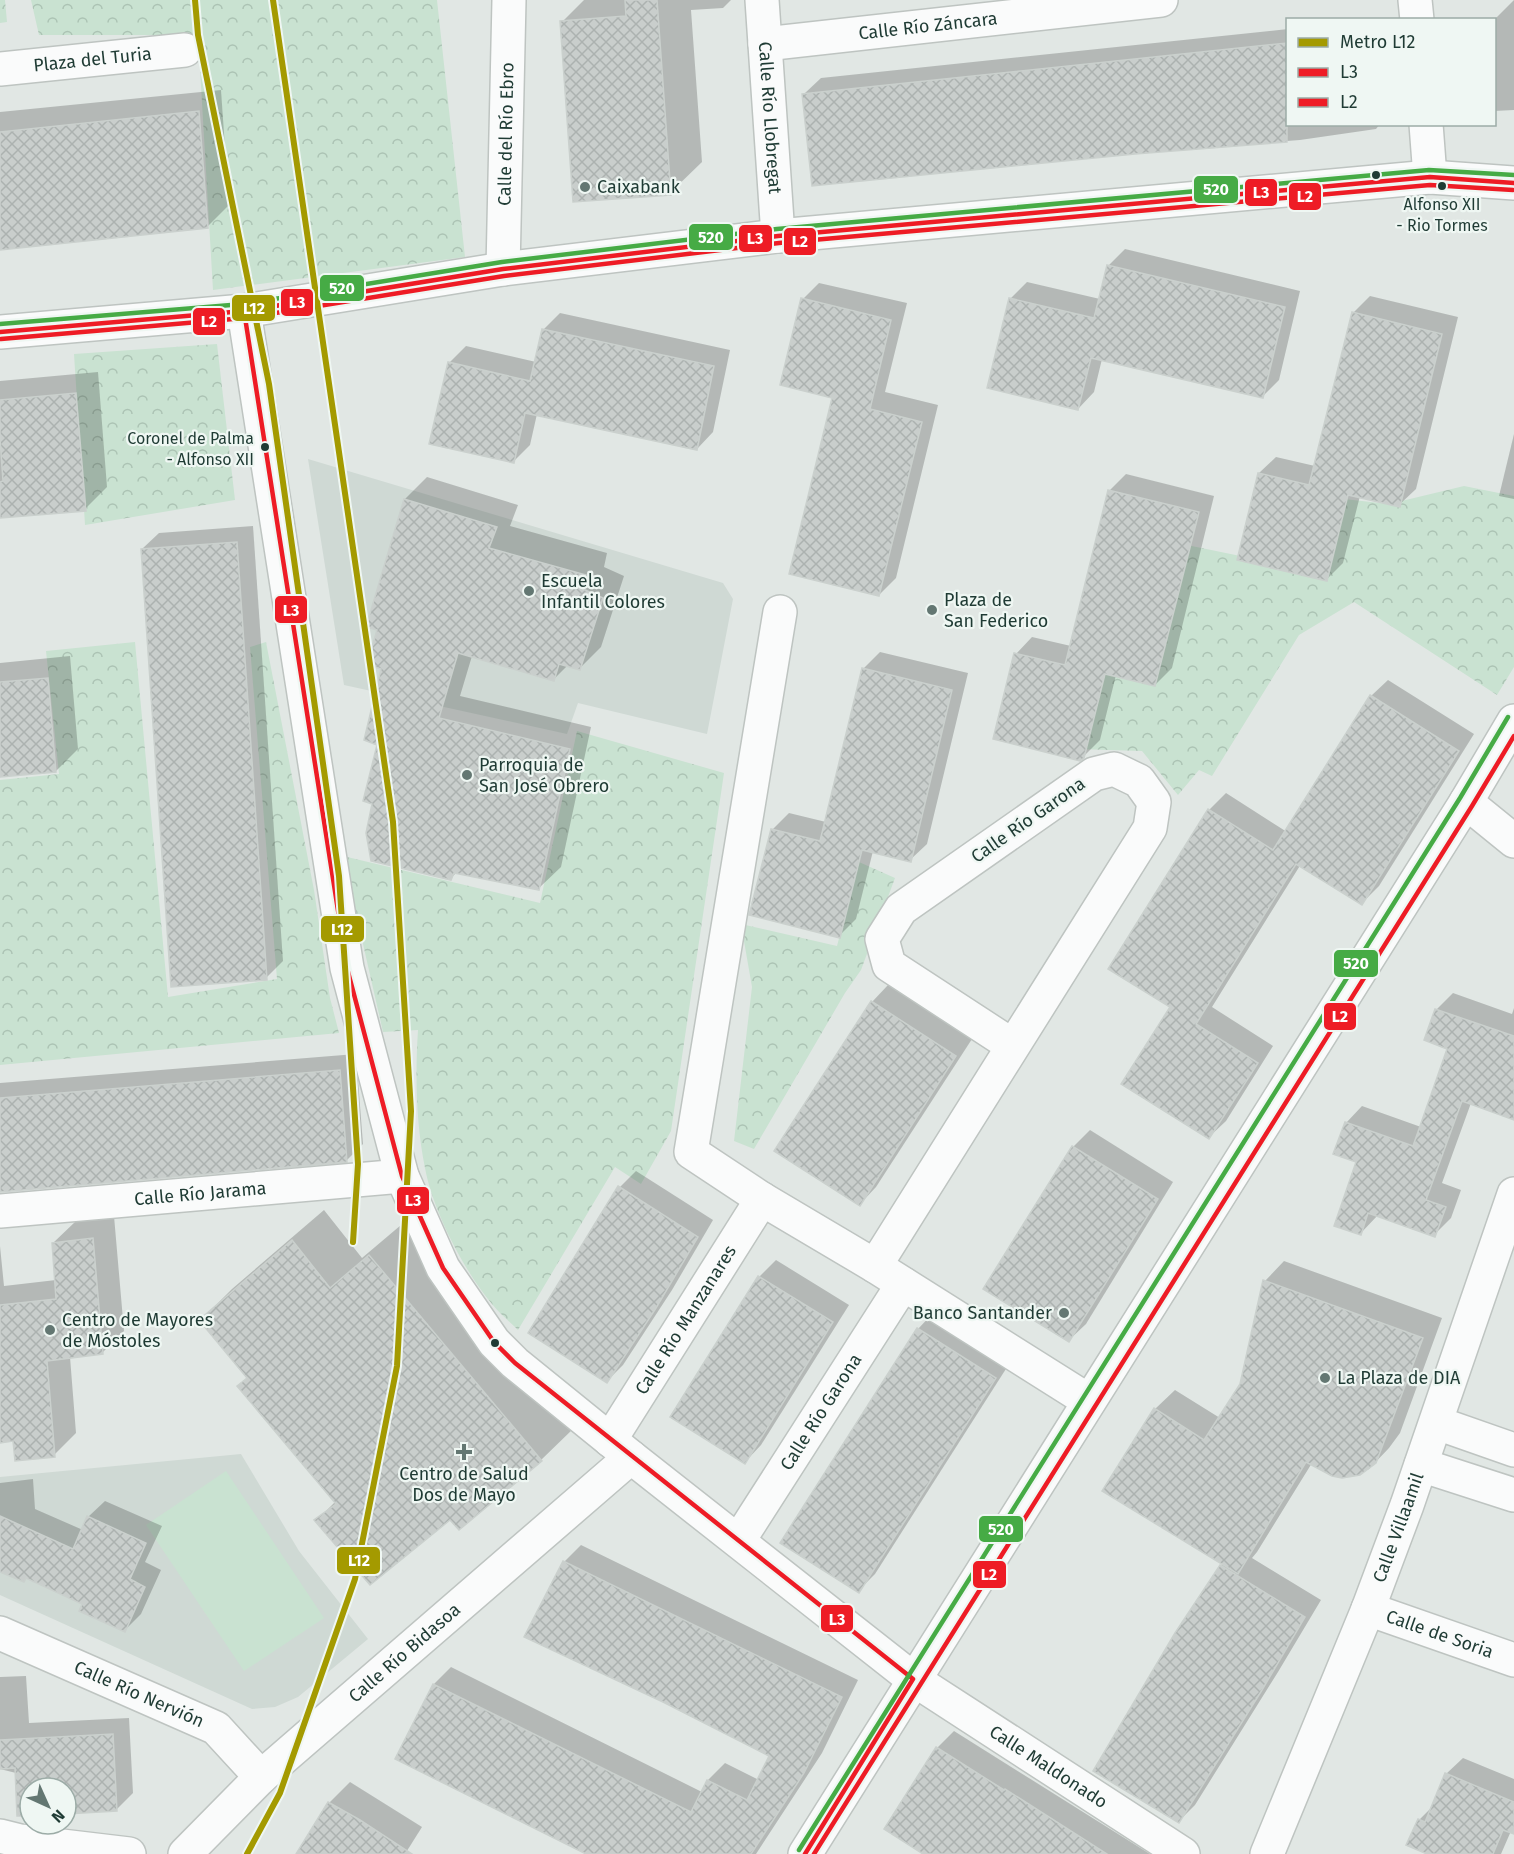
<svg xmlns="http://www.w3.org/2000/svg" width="1514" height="1854" viewBox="0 0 1514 1854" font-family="'Fira Sans',sans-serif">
<defs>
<pattern id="park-crowns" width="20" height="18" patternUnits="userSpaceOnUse" patternTransform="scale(1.5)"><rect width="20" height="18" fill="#c9e2d1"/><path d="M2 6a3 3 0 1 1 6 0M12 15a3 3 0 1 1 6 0" fill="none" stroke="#acc3b4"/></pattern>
<pattern id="building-cross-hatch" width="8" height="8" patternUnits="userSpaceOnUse" patternTransform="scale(1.5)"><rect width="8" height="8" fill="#c9cecc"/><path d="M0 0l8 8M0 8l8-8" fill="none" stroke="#acb2b0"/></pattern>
</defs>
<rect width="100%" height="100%" fill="#e1e7e4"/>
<g fill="#cfd9d4">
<polygon points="308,459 723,583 733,599 707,734 578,703 567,734 344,685"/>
<polygon points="241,1454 299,1551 368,1639 298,1697 275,1707 252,1709 0,1595 0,1477"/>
</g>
<polygon fill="#c9e2d1" points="226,1471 324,1618 244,1671 146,1525"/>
<g fill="url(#park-crowns)">
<polygon points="0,0 5,0 7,22 0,23"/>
<polygon points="31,0 437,0 465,257 213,290 198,35 39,35"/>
<polygon points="217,344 235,500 85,525 74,354"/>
<polygon points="1464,486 1514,496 1514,667 1497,695 1354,602 1299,635 1212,776 1199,770 1178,795 1142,751 1075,749 1094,672 1182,544 1314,571 1335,498 1389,504"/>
<polygon points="135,642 168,997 277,979 250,647 266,642 314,890 330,998 339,1033 0,1065 0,780 59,774 46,651"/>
<path d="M577,731L724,773L671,1131L641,1184L615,1167L518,1330C510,1322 500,1314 492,1304C464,1271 433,1211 425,1168C416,1123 415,1076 418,1030L383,1032L343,856L540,903Z"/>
<polygon points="859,862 895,878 861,970 845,993 754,1149 734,1141 752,987 741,924 837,946"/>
</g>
<g fill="#0003">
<polygon points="584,0 731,0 723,8 691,10 702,162 670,193 562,22"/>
<polygon points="1514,0 1514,110 1494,111 1494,20"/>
<polygon points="1288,29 1288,124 1380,124 1376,129 1300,140 1134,153 804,94 821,78"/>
<polygon points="221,90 229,205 207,227 0,247 0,112"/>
<polygon points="1125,249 1300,291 1279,380 1262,397 1102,359 1094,392 1078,409 989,387 1011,298 1027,282 1100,299 1108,266"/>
<polygon points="819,283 907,303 885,392 938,405 896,578 879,595 834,397 803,299"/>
<polygon points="1370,296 1458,317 1416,489 1399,505 1360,496 1343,563 1326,580 1259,473 1276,457 1315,466 1353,313"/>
<polygon points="560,313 730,350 713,432 697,449 537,414 530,445 513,462 449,363 466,346 536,362 544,329"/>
<polygon points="98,372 107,487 85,509 0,517 0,381"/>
<polygon points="1514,434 1514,499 1499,496"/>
<polygon points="1126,474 1214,496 1172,668 1155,685 1116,675 1100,740 1083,757 1016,654 1032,637 1071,646 1109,491"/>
<polygon points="427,477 518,505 510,526 607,553 604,567 624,576 601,647 579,669 568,665 553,680 472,656 460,696 591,727 561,867 539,888 457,872 451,878 374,803 382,668 379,629 405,499"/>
<polygon points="253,526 283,961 266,978 142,549 159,533"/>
<polygon points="880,652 968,673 927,844 910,860 873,851 856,919 839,936 772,830 789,813 826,822 863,669"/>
<polygon points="70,656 78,749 56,771 0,776 0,663"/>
<polygon points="1388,680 1474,734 1379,886 1362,903 1301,864 1212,1007 1273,1046 1226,1121 1209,1137 1172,1006 1209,810 1226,793 1287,832 1371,696"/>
<polygon points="888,985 972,1039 876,1187 860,1204 872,1002"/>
<polygon points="1453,993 1512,1014 1514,1008 1514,1118 1471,1103 1442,1183 1461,1190 1451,1218 1434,1235 1378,1215 1360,1234 1358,1161 1346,1123 1362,1106 1421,1127 1449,1048 1436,1010"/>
<polygon points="356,1054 363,1144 347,1160 0,1190 0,1083"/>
<polygon points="1090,1130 1173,1182 1086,1324 1069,1340 985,1288 1073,1147"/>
<polygon points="636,1171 713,1220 672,1290 623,1365 607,1381 620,1187"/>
<polygon points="324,1210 362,1258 401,1225 573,1429 541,1460 459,1528 450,1518 316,1521 335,1502 248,1377 201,1320 232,1289"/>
<polygon points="114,1216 124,1331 102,1353 70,1357 76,1433 54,1455 14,1439 0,1441 0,1246 4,1286 56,1280 53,1243 75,1222"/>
<polygon points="776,1260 849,1305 761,1445 745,1462 672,1417 759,1277"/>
<polygon points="1284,1261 1442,1318 1400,1433 1389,1448 1369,1469 1350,1477 1333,1475 1312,1463 1257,1552 1252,1558 1321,1600 1278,1672 1195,1805 1179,1821 1221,1566 1223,1563 1155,1409 1175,1390 1220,1418 1242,1385 1265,1281"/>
<polygon points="934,1312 1011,1361 875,1574 858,1591 918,1329"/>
<polygon points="33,1479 35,1509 83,1530 88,1517 105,1501 162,1526 145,1562 161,1570 141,1614 124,1631 84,1604 28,1577 24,1581 0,1570 0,1483"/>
<polygon points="581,1545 858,1680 822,1753 756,1854 591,1854 397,1758 434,1684 451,1667 702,1792 708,1780 725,1763 759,1780 771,1755 564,1562"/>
<polygon points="26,1676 29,1723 129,1718 133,1793 116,1810 66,1812 66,1788 30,1788 30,1814 16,1773 0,1769 0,1677"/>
<polygon points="954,1731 1150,1854 927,1854 937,1748"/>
<polygon points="1463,1758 1514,1779 1514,1833 1511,1831 1501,1854 1431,1854 1419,1820 1434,1805 1446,1774"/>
<polygon points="350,1782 422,1827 405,1854 297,1854 329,1803"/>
</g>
<g fill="url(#building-cross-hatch)" stroke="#cad0cd" stroke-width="1.5">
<polygon points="625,0 657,0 671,195 573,202 560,21 626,16"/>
<polygon points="1287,43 1287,142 1135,154 812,186 802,94"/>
<polygon points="199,111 208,228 0,250 0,132"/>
<polygon points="1107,265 1285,307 1263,398 1091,358 1078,410 987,388 1009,298 1094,318"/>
<polygon points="801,298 891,320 870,409 922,422 879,596 789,574 832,398 780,385"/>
<polygon points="1352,312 1442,334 1400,507 1348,495 1327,581 1237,560 1258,473 1309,485"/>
<polygon points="542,329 714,366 697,450 525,413 514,463 429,444 448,362 530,381"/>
<polygon points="76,393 86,511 0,518 0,482 3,481 0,439 0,400"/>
<polygon points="1108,490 1199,512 1155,686 1105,674 1084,758 1080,761 993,739 1014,653 1065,665"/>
<polygon points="404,499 497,527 489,548 586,575 583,589 603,598 580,670 559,664 554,681 458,653 439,718 570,749 539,890 454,873 451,880 371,861 366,833 372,804 363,801 377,745 364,740 381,669 367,665 377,630 366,627"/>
<polygon points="237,542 267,980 171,987 141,549"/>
<polygon points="862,668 952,690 911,862 862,850 840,938 749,915 771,829 820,841"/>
<polygon points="48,678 56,772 0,777 0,682"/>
<polygon points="1370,695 1459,751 1362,905 1296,864 1196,1024 1258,1063 1209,1139 1121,1084 1170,1007 1108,969 1208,809 1273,850"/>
<polygon points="871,1001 956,1056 860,1206 774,1151"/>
<polygon points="1435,1009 1514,1036 1514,1120 1462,1101 1426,1200 1446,1207 1435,1237 1368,1213 1361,1235 1334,1226 1356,1162 1333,1154 1345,1122 1413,1146 1447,1049 1424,1040"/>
<polygon points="340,1070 347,1162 0,1192 0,1098"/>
<polygon points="1072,1146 1158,1199 1069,1342 983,1289"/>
<polygon points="618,1186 698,1237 656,1308 607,1383 528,1333"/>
<polygon points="93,1238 103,1354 47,1361 55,1457 15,1461 13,1441 0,1443 0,1305 56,1299 52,1243"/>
<polygon points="292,1240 330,1288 369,1255 542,1461 459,1530 450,1520 370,1585 314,1520 336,1504 237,1386 247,1378 199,1320"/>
<polygon points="758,1276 833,1322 745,1464 670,1417"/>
<polygon points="1263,1280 1423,1338 1376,1463 1360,1475 1342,1478 1332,1476 1306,1462 1238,1574 1102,1491 1154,1408 1204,1440 1240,1384"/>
<polygon points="917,1328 996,1378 859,1593 780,1543"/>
<polygon points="0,1516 73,1549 87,1516 146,1543 130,1579 145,1587 125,1632 79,1611 82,1604 26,1578 24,1582 0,1572"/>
<polygon points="563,1561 842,1697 804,1773 751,1854 586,1854 395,1759 433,1684 691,1812 707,1780 747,1800 769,1756 663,1702 524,1637"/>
<polygon points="1220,1565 1305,1617 1262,1690 1179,1823 1093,1771 1175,1633"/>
<polygon points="113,1734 117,1811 66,1814 66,1788 30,1788 30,1816 17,1816 15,1768 0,1769 0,1740"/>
<polygon points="936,1747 1004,1790 1005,1789 1107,1854 923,1854 884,1829"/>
<polygon points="1445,1773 1514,1802 1514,1834 1503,1830 1493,1854 1427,1854 1406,1845 1418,1819 1425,1822"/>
<polygon points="328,1802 360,1820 412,1854 296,1854"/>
</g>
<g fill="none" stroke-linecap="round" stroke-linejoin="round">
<defs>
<g id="minor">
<path id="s1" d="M762,0L778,236"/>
<polyline points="1415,0 1417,20"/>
<path id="s2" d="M765,44L1161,0"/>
<path id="s3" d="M0,69L185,50"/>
<polyline points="1426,124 1430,177"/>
<path id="s4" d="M503,269L509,0"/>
<path id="s5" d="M244,311L347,968L402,1176L443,1268L494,1342L515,1363L631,1457L913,1679L1183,1854"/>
<polyline points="780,612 691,1152 762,1199 875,1266 1089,1401"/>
<polyline points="1466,802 1514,841"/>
<path id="s6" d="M0,1211L402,1176"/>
<polyline points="875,1266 1150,828 1154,802 1139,781 1114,769 1094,774 901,909 882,939 889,965 1013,1046"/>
<polyline points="1437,1423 1514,1450"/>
<path id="s7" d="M610,1440L762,1199"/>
<polyline points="1421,1465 1514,1495"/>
<path id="s8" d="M739,1540L903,1284"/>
<path id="s9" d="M1368,1609L1514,1660"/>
<path id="s10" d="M0,1633L216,1728L261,1777"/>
<polyline points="0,1836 20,1841 129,1854"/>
<path id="s11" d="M185,1854L261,1777L631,1457"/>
<path id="s12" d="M1267,1854L1368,1609L1407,1505L1514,1194"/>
</g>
<g id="tertiary">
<polyline points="0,332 244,311 503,269 778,236 1430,177 1514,183"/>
<polyline points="805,1854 1466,802 1514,721"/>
</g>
</defs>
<use href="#minor" stroke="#bec4c1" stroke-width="36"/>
<use href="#tertiary" stroke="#bec4c1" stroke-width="36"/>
<use href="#minor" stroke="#fafbfb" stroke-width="33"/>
<use href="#tertiary" stroke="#fafbfb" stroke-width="33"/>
<defs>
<g id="bus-1">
<polyline points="244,311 347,968 402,1176 443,1268 494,1342 515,1363 913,1679 805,1854"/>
<polyline points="0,332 244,311 503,269 778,236 1430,177 1514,183"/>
</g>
<g id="bus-2">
<polyline points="1,339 245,318 504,276 779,243 1430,185 1513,190"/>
<polyline points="814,1854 1472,806 1514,736"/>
</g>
<g id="bus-3">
<polyline points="0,324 243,304 502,262 777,229 1429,170 1514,175"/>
<polyline points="799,1850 1460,798 1508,717"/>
</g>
</defs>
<use href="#bus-1" stroke="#eff7f3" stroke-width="9"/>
<use href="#bus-2" stroke="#eff7f3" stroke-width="9"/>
<use href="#bus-3" stroke="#eff7f3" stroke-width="9"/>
<use href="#bus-1" stroke="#ee1c25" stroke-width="4.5"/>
<use href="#bus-2" stroke="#ee1c25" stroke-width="4.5"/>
<use href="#bus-3" stroke="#46ab45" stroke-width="4.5"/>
<defs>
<g id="metro-1">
<polyline points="195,0 198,35 269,384 339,876 358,1164 353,1242"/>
<polyline points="247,1854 280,1793 355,1579 397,1366 411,1111 393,822 273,0"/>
</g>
</defs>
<use href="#metro-1" stroke="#eff7f3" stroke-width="10"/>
<use href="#metro-1" stroke="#a49a00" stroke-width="6"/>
</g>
<g fill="#1f3b34" stroke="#eff7f3" stroke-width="2">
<circle cx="1376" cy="175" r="5"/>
<circle cx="1442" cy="186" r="5"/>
<circle cx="265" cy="447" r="5"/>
<circle cx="495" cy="1343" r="5"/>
</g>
<g fill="#637772" stroke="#eff7f3" stroke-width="2">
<circle cx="585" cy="187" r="6"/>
<circle cx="529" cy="591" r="6"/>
<circle cx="932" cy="610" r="6"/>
<circle cx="467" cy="775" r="6"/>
<circle cx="1064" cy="1313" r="6"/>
<circle cx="50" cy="1330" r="6"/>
<circle cx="1325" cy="1378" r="6"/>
<path d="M461 1443h6v6h6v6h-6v6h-6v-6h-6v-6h6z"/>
</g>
<g text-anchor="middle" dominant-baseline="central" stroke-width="4.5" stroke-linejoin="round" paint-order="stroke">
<g font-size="16" fill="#1f3b34" stroke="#eff7f3">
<text x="1442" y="204">Alfonso XII<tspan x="1442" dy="21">- Rio Tormes</tspan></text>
<text x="254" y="438" text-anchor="end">Coronel de Palma<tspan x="254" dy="21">- Alfonso XII</tspan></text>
</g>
<g font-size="18" fill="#1f3b34" stroke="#eff7f3">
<text stroke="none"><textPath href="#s2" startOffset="164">Calle Río Záncara</textPath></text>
<text stroke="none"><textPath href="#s3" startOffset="93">Plaza del Turia</textPath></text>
<text stroke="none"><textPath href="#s1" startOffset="118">Calle Río Llobregat</textPath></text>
<text stroke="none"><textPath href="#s4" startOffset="135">Calle del Río Ebro</textPath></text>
<text transform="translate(1028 820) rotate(-35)">Calle Río Garona</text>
<text stroke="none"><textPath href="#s6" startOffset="201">Calle Río Jarama</textPath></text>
<text stroke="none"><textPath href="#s7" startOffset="142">Calle Río Manzanares</textPath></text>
<text stroke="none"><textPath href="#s8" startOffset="152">Calle Río Garona</textPath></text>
<text stroke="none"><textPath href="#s12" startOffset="352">Calle Villaamil</textPath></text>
<text stroke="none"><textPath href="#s9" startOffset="76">Calle de Soria</textPath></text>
<text stroke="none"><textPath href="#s11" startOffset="298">Calle Río Bidasoa</textPath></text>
<text stroke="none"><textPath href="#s10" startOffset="152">Calle Río Nervión</textPath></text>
<text stroke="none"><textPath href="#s5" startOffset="1770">Calle Maldonado</textPath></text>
</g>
<g font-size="18" fill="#1f3b34" stroke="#eff7f3" text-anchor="start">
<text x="597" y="187">Caixabank</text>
<text x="541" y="581">Escuela<tspan x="541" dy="21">Infantil Colores</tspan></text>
<text x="944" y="600">Plaza de<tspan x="944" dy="21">San Federico</tspan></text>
<text x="479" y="765">Parroquia de<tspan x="479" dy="21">San José Obrero</tspan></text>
<text x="1052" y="1313" text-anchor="end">Banco Santander</text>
<text x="62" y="1320">Centro de Mayores<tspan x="62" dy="21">de Móstoles</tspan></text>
<text x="1337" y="1378">La Plaza de DIA</text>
<text x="464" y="1474" text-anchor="middle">Centro de Salud<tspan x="464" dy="21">Dos de Mayo</tspan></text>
</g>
</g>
<g stroke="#eff7f3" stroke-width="2">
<rect x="1193" y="175" width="46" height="29" rx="6" fill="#46ab45"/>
<rect x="1244" y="178" width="34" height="29" rx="6" fill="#ee1c25"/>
<rect x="1288" y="182" width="34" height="29" rx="6" fill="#ee1c25"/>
<rect x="688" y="223" width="46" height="28" rx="6" fill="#46ab45"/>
<rect x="738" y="224" width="35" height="29" rx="6" fill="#ee1c25"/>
<rect x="783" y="227" width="34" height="29" rx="6" fill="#ee1c25"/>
<rect x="319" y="274" width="46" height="28" rx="6" fill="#46ab45"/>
<rect x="280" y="288" width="34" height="29" rx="6" fill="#ee1c25"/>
<rect x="231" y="294" width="45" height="28" rx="6" fill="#a49a00"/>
<rect x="192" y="307" width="34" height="29" rx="6" fill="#ee1c25"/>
<rect x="274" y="595" width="34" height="29" rx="6" fill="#ee1c25"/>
<rect x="320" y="915" width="45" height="28" rx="6" fill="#a49a00"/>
<rect x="1333" y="949" width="46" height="29" rx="6" fill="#46ab45"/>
<rect x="1323" y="1002" width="34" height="29" rx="6" fill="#ee1c25"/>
<rect x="396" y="1186" width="34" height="29" rx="6" fill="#ee1c25"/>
<rect x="978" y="1515" width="46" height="28" rx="6" fill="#46ab45"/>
<rect x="336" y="1546" width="45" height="29" rx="6" fill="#a49a00"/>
<rect x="972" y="1560" width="35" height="29" rx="6" fill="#ee1c25"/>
<rect x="820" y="1604" width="34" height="29" rx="6" fill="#ee1c25"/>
</g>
<g font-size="16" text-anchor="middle" font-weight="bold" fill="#fff">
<text x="1216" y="195">520</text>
<text x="1261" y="198">L3</text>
<text x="1305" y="202">L2</text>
<text x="711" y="243">520</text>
<text x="755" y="244">L3</text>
<text x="800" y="247">L2</text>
<text x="342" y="294">520</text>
<text x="297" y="308">L3</text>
<text x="254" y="314">L12</text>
<text x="209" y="327">L2</text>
<text x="291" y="616">L3</text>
<text x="342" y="935">L12</text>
<text x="1356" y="969">520</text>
<text x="1340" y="1022">L2</text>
<text x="413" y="1206">L3</text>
<text x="1001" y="1535">520</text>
<text x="359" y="1566">L12</text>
<text x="989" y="1580">L2</text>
<text x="837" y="1625">L3</text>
</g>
<rect x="1286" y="18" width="210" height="108" fill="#eff7f3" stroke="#9caca7" stroke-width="1.5"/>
<rect x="1298" y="38" width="30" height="9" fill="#a49a00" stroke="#9caca7" stroke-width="1.5"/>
<text x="1340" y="48" font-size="18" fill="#1f3b34">Metro L12</text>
<rect x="1298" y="68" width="30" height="9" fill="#ee1c25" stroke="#9caca7" stroke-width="1.5"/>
<text x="1340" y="78" font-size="18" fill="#1f3b34">L3</text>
<rect x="1298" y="98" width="30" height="9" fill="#ee1c25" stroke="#9caca7" stroke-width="1.5"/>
<text x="1340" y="108" font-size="18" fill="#1f3b34">L2</text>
<g transform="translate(48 1806) rotate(135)"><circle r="28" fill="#eff7f3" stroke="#9caca7" stroke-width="1.5"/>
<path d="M0-4.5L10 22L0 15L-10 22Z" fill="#637772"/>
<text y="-9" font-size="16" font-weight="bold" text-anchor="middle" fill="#1f3b34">N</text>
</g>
</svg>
